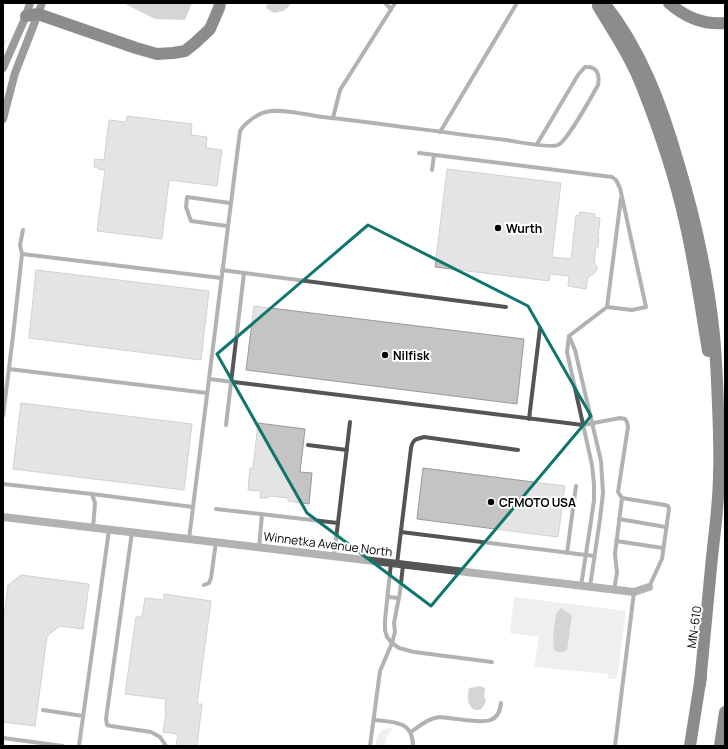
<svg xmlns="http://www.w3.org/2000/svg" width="728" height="749" viewBox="0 0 728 749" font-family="Manrope,sans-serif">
<rect width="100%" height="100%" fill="#fff"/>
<g fill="#dcdcdc">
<polygon points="514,597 626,611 617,679 608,679 608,674 534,667 539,637 510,633"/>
<path d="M388,728H393L387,736L385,746H376C375,737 380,731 388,728Z"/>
</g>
<g fill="#a3a3a3">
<polygon points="123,3 192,3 185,20 155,19"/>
<polygon points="268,3 292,3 284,11 274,13 266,8"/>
<path d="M561,608L572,615L567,650C562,653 559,653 554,650L553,638L556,614Z"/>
<path d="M480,686L485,688L484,698L486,699C484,717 463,713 469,688Z"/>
</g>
<g fill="#c4c4c4" stroke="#999">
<polygon points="127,116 192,124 191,135 207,137 206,148 222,150 217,186 169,180 162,239 97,231 105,170 98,169 98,167 94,167 95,159 104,160 109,120 126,122"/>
<polygon points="447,169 561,183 552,257 571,259 576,215 579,216 580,212 595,214 594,217 600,218 598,237 599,238 598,247 596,247 594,263 597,267 597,270 594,274 588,277 586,289 568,286 569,276 550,274 549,281 435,267"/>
<polygon points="36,270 209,291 201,360 29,338"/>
<polygon points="254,306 524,339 517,404 246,370"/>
<polygon points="21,403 192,424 184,490 13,469"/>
<polygon points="258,423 305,429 300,472 312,473 309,504 288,501 288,498 269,496 268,498 260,498 261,491 248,490 250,468 253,468"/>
<polygon points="423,468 565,486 558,537 417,519"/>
<polygon points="21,575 89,584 83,629 60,626 47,636 35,726 3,722 3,624 8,585"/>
<polygon points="164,594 211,601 197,704 202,704 197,746 176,746 178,734 163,732 166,713 165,712 166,699 125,694 136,617 142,617 145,598 164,600"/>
</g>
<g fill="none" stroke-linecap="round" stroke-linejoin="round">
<polyline stroke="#777" stroke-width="1.5" stroke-dasharray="1 2" stroke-linecap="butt" points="3,46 7,38"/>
<g stroke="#555" stroke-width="4">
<polyline points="385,3 391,9"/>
<polyline points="333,118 340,90 395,3"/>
<polyline points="440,132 517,3"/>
<polyline points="419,153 612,177 616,180 620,188 646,307 632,310 607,307 569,336"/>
<polyline points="432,170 434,155"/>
<polyline points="227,226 191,221 186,207 187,197 230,203"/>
<polyline points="22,254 221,278"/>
<polyline points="222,270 506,307"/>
<polyline points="607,307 621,198"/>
<polyline points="9,369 207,393"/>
<polyline points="209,379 583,425 620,418 625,419 627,422 628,427 618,492 622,498 615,554 617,573 614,590"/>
<polyline points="3,416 13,336 22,254 20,245 23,230"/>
<polyline points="529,419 540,328"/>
<polyline points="226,425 244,273"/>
<polyline points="308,445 347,450"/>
<polyline points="3,484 92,494 95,503 93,528"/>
<polyline points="92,494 193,507"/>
<polyline points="622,498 665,505 668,506 669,509 662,559 649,587"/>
<polyline points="216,509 338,523"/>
<polyline points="619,519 666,527"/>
<polyline points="132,532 106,719 107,725 111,726 151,732 160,737 166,746"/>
<polyline points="401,532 594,556"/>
<path d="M189,539L240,131C245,123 257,114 266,112C279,108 309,115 323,117C385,124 446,133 507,140C516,142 552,148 558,145C567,141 592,96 598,85C600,74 597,66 585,67L578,75L537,144"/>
<polyline points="616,541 663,548"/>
<polyline points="259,548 262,514"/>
<polyline points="567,553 576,486"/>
<polyline points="334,556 350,422"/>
<polyline points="391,563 385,620 385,630 387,637 392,643 399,648 414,652 492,662"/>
<path d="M397,564L411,448C413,439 416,439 424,437L518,450"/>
<polyline points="204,585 209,583 211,578 216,542"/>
<polyline points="581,586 591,521 594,500 594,484 592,465 567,352 569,336 575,350 601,461 603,493 600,519 590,587"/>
<polyline points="388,597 399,598"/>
<polyline points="43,710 83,716"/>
<path d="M374,720C394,722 413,721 413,746"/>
<path d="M411,732C420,726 428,718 440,717C448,718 457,719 465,720C483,722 499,725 501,703"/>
<polyline points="3,738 63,746"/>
<polyline points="79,746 109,530"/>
<polyline points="370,746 380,671 392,643 395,632 394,623 400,592 403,565"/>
<polyline points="615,746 634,592"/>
</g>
<polyline stroke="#555" stroke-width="8" points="3,517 634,592 649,587"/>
<g stroke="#222" stroke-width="8">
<polyline points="3,68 26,16 30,3"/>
<polyline points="3,119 15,73 38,14 42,3"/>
</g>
<g stroke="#000" stroke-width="12">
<path d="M604,3C641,49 662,106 678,162C695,218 708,276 714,335C717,368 718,401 719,434C719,447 720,460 719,473C719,501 715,529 712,557C708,599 704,641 700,684"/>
<path d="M669,3C685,17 704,25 725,23"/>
<path d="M598,6C614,33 632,59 643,89C660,132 675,177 685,222C695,265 701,308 708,351"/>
<polyline points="26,16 38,14 136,48 157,54 173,53 185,51 195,43 210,29 219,8 220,3"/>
<polyline points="690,746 701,676"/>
<polyline points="720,746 725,712"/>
</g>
</g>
<path d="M0 0H728V749H0ZM368,225L528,306L591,416L431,606L307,513L217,354Z" fill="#fff" fill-opacity=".55" fill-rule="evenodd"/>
<path fill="none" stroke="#0f766e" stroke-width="3" stroke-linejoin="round" d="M368,225L528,306L591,416L431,606L307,513L217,354Z"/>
<g fill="#000" stroke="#fff" stroke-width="1.5">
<circle cx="498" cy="228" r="4"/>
<circle cx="385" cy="355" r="4"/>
<circle cx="491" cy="502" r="4"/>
</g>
<g text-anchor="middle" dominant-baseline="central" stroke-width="4" stroke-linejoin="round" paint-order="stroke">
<g font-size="12" font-weight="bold" fill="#000" stroke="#fff" text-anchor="start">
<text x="506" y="228">Wurth</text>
<text x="393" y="355">Nilfisk</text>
<text x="499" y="502">CFMOTO USA</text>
</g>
<g font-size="12" fill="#000" stroke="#fff">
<text transform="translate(328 544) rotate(7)">Winnetka Avenue North</text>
<text transform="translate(694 627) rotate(-82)">MN-610</text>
</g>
</g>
<rect width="728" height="749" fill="none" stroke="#000000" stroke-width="8"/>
</svg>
